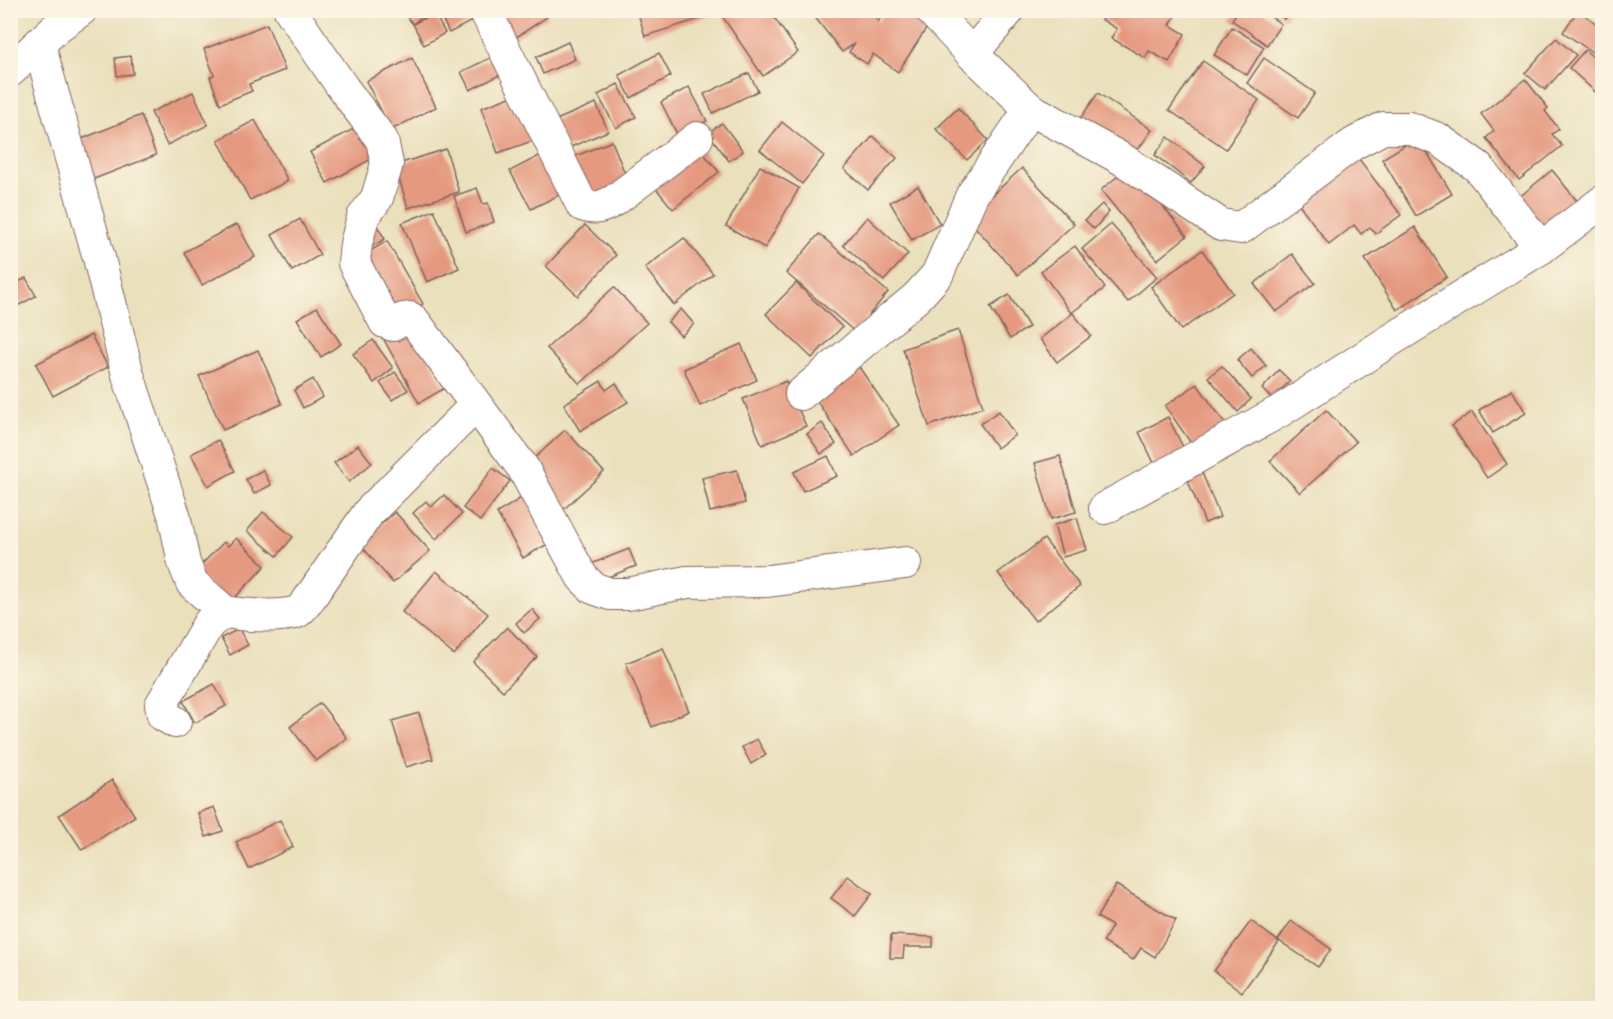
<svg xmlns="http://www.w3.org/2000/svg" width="1613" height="1019" viewBox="0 0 1613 1019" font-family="Cardo,serif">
<rect width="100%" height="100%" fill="#fcf5e5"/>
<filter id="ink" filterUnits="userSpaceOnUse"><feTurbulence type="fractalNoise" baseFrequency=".0167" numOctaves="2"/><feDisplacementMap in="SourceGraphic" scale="12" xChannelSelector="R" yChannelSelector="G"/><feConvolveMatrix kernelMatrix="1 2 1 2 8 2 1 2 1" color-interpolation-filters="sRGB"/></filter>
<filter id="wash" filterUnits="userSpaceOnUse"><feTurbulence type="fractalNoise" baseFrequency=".008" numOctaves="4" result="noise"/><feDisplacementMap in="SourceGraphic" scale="24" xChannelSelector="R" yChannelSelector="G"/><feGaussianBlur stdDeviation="1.35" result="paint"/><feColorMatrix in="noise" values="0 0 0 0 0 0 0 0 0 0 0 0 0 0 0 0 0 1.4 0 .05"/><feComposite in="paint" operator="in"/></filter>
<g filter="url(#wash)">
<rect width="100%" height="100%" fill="#eae0bc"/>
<g id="blocks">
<g fill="#e59a80">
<polygon points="401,10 428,10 413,24 434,13 445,33 424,45 413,24"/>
<polygon points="448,10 466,10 472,21 449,33 441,16 448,12"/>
<polygon points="489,10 543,10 547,17 509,42"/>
<polygon points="637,10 725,10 725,11 645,36"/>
<polygon points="730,10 769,10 798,52 763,76 722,16"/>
<polygon points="821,10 870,10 878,22 885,10 905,10 928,26 898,72 873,54 867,64 849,52 855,43 842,52 814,16"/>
<polygon points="1106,10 1178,10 1170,25 1185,34 1169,62 1149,51 1145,58 1111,38 1117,29 1101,19"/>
<polygon points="1238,10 1261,10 1281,24 1267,45 1232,20"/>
<polygon points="1274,10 1290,10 1284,19"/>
<polygon points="1578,10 1602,28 1602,59 1563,32"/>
<polygon points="267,24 285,70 249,84 252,91 220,104 210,77 214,75 204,49"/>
<polygon points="1232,27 1264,47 1247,75 1214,55"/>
<polygon points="1556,38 1576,55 1545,90 1525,73"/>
<polygon points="568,42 575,59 543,74 536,57"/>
<polygon points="1585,50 1602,65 1602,98 1569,68"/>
<polygon points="659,53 671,76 631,98 619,75"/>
<polygon points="131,56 133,74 117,76 115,58"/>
<polygon points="494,56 502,74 470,90 461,72"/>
<polygon points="412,58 436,107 391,130 366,81"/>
<polygon points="1264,58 1315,93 1298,118 1247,83"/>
<polygon points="1203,61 1259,100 1226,149 1169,110"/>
<polygon points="749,73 758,91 713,113 704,94"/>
<polygon points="1525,79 1548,108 1545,111 1559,129 1552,134 1562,146 1519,180 1486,138 1494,131 1481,114"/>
<polygon points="618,84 636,117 616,128 598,95"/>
<polygon points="689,87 707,121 678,136 661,102"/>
<polygon points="193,92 208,125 167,145 151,112"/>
<polygon points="1098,93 1152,130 1130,161 1077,123"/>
<polygon points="518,94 535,140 498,153 481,108"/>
<polygon points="596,103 608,131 566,149 554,121"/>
<polygon points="958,108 988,140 967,160 936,129"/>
<polygon points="141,115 156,155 94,179 79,140"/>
<polygon points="255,120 288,181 250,200 218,140"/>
<polygon points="782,122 824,156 802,184 760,150"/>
<polygon points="722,123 743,151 729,161 708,133"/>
<polygon points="363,124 379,155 327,183 310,152"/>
<polygon points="873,136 897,158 868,190 844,169"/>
<polygon points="1168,137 1205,166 1191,183 1155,155"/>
<polygon points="1418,137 1452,194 1416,216 1382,159"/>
<polygon points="612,141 629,184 583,202 566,160"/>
<polygon points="699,148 719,172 673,209 654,186"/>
<polygon points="446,149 459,192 408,208 395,165"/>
<polygon points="549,151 569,190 531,209 510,171"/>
<polygon points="1359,159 1401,215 1375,234 1370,227 1361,234 1354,225 1329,245 1299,204"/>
<polygon points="760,166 799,188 765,248 726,226"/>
<polygon points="1130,166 1187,236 1157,260 1101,190"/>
<polygon points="1022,168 1074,224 1018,275 967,218"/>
<polygon points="1552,170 1582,207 1543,240 1512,203"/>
<polygon points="918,186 940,224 912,240 890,202"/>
<polygon points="477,188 483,204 488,203 494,222 466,232 454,196"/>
<polygon points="1102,204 1109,212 1094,229 1085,220"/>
<polygon points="434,210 459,268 427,282 402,223"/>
<polygon points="867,217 908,254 884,281 843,245"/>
<polygon points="300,219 320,255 292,271 272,235"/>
<polygon points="375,223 385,239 369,248"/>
<polygon points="237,224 255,257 202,285 184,252"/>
<polygon points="1111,224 1157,277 1128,302 1082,249"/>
<polygon points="585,225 616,255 578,296 546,266"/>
<polygon points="1415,227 1447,277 1397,310 1365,259"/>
<polygon points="819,234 888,292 855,332 786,273"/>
<polygon points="684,238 713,274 674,305 645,268"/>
<polygon points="387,241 423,304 394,321 358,258"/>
<polygon points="1075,246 1105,288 1071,313 1041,271"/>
<polygon points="1202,250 1233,293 1181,330 1151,287"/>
<polygon points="1292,254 1315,283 1276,312 1254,284"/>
<polygon points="26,278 36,296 10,310 10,286"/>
<polygon points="796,283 842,327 812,358 766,314"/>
<polygon points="614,287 647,323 580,384 547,348"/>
<polygon points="1009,295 1029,327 1010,339 990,307"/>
<polygon points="317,307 341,344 321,357 297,319"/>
<polygon points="681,309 694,324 681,336 668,322"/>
<polygon points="1073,313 1091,336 1057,362 1040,339"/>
<polygon points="411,323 445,388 419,403 383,338"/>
<polygon points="958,330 983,407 929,426 903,349"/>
<polygon points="91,335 108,367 53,396 36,364"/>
<polygon points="373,340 393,368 374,383 353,354"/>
<polygon points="741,344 757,380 700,406 684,369"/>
<polygon points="1251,348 1266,366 1252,378 1237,360"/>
<polygon points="258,350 282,404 223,430 199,376"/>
<polygon points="1222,366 1251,399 1238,412 1208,377"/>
<polygon points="859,367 899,425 854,456 814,397"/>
<polygon points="1279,370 1290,381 1272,399 1262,389"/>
<polygon points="395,372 408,390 392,400 380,383"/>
<polygon points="313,379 323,397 303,408 294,390"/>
<polygon points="601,381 606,390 616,383 628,402 580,431 564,404"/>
<polygon points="786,381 806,426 762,445 743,399"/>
<polygon points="1197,384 1230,430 1198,453 1165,406"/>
<polygon points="1512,390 1526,413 1493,433 1479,410"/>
<polygon points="1326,410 1356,442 1300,493 1270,461"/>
<polygon points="999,411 1015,435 997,448 980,424"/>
<polygon points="1472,412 1507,464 1487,478 1452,426"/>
<polygon points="1168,417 1186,453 1157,469 1139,432"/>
<polygon points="822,423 836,444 821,454 807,434"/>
<polygon points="565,430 604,472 564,509 525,467"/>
<polygon points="218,440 235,471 208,486 191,454"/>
<polygon points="358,445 372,463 349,482 334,463"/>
<polygon points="828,456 837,476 803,491 794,472"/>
<polygon points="1060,456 1076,512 1051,519 1035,463"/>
<polygon points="493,468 510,481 480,521 463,508"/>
<polygon points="263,470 271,485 254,494 246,479"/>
<polygon points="737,470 745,503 710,512 702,478"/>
<polygon points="1201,470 1220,517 1205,523 1186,476"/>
<polygon points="444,495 462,514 436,539 413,513 426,501 431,507"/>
<polygon points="526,495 553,541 523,558 497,513"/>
<polygon points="263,512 293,537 277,556 247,531"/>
<polygon points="395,512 430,551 393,583 359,543"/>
<polygon points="1077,518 1087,550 1063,557 1054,525"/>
<polygon points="236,538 265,566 229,604 195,571 224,542 228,546"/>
<polygon points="1044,539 1080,586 1035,621 998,573"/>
<polygon points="629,549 636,566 593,583 586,566"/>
<polygon points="436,571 488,614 454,655 402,612"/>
<polygon points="532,609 540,619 524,633 516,623"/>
<polygon points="507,627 537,657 503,691 473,662"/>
<polygon points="239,629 248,645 230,655 221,638"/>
<polygon points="663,648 689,711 652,727 626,663"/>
<polygon points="214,684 226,706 195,723 183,701"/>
<polygon points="320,703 347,738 316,761 290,727"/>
<polygon points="419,713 433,759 406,767 392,721"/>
<polygon points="757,739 766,755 751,764 742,747"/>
<polygon points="112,780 135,816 82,850 59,815"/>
<polygon points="214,807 223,831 206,837 198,813"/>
<polygon points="280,820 293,847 249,869 236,842"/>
<polygon points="848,876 872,894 855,916 831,898"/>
<polygon points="1116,885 1176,920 1155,957 1141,948 1133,960 1103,942 1112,926 1097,917"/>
<polygon points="1251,921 1279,942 1242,992 1214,971"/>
<polygon points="1291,921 1331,949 1318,967 1278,940"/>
<polygon points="891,935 933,937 933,947 904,947 903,958 890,958"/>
</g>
</g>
</g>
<g filter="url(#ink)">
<use href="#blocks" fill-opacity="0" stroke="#82635e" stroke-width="1.5"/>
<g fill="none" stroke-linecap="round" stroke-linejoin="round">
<defs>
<g id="minor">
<polyline points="290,10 343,88 382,140 387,164 377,198 363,217 356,244 354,263 385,322 393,325 403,319 410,318 414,321 523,468 582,577 593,588 610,594 628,594 687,582 768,581 905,563"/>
<path d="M485,10L582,205C596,210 603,207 615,200L697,138"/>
<polyline points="931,10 972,54 1030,109 1122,159 1221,225 1241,228 1353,144 1383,128 1409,128 1438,139 1478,167 1541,248"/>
<polyline points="39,44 99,258 128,375 174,515 184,563 192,583 225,612"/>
<polyline points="972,54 1009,10"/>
<polyline points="10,71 57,27 81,10"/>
<polyline points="801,394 917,297 937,275 972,195 1030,109"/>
<polyline points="1105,508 1280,411 1391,340 1541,248 1602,202"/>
<path d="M175,722L163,715L161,705L209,623L225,612C242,615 281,618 297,612C301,610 304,605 307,602L369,512L476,405"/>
</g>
</defs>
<use href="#minor" stroke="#82635e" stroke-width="34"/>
<use href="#minor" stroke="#fff" stroke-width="32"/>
</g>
</g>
<rect width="1613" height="1019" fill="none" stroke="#fcf5e5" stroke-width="36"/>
</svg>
